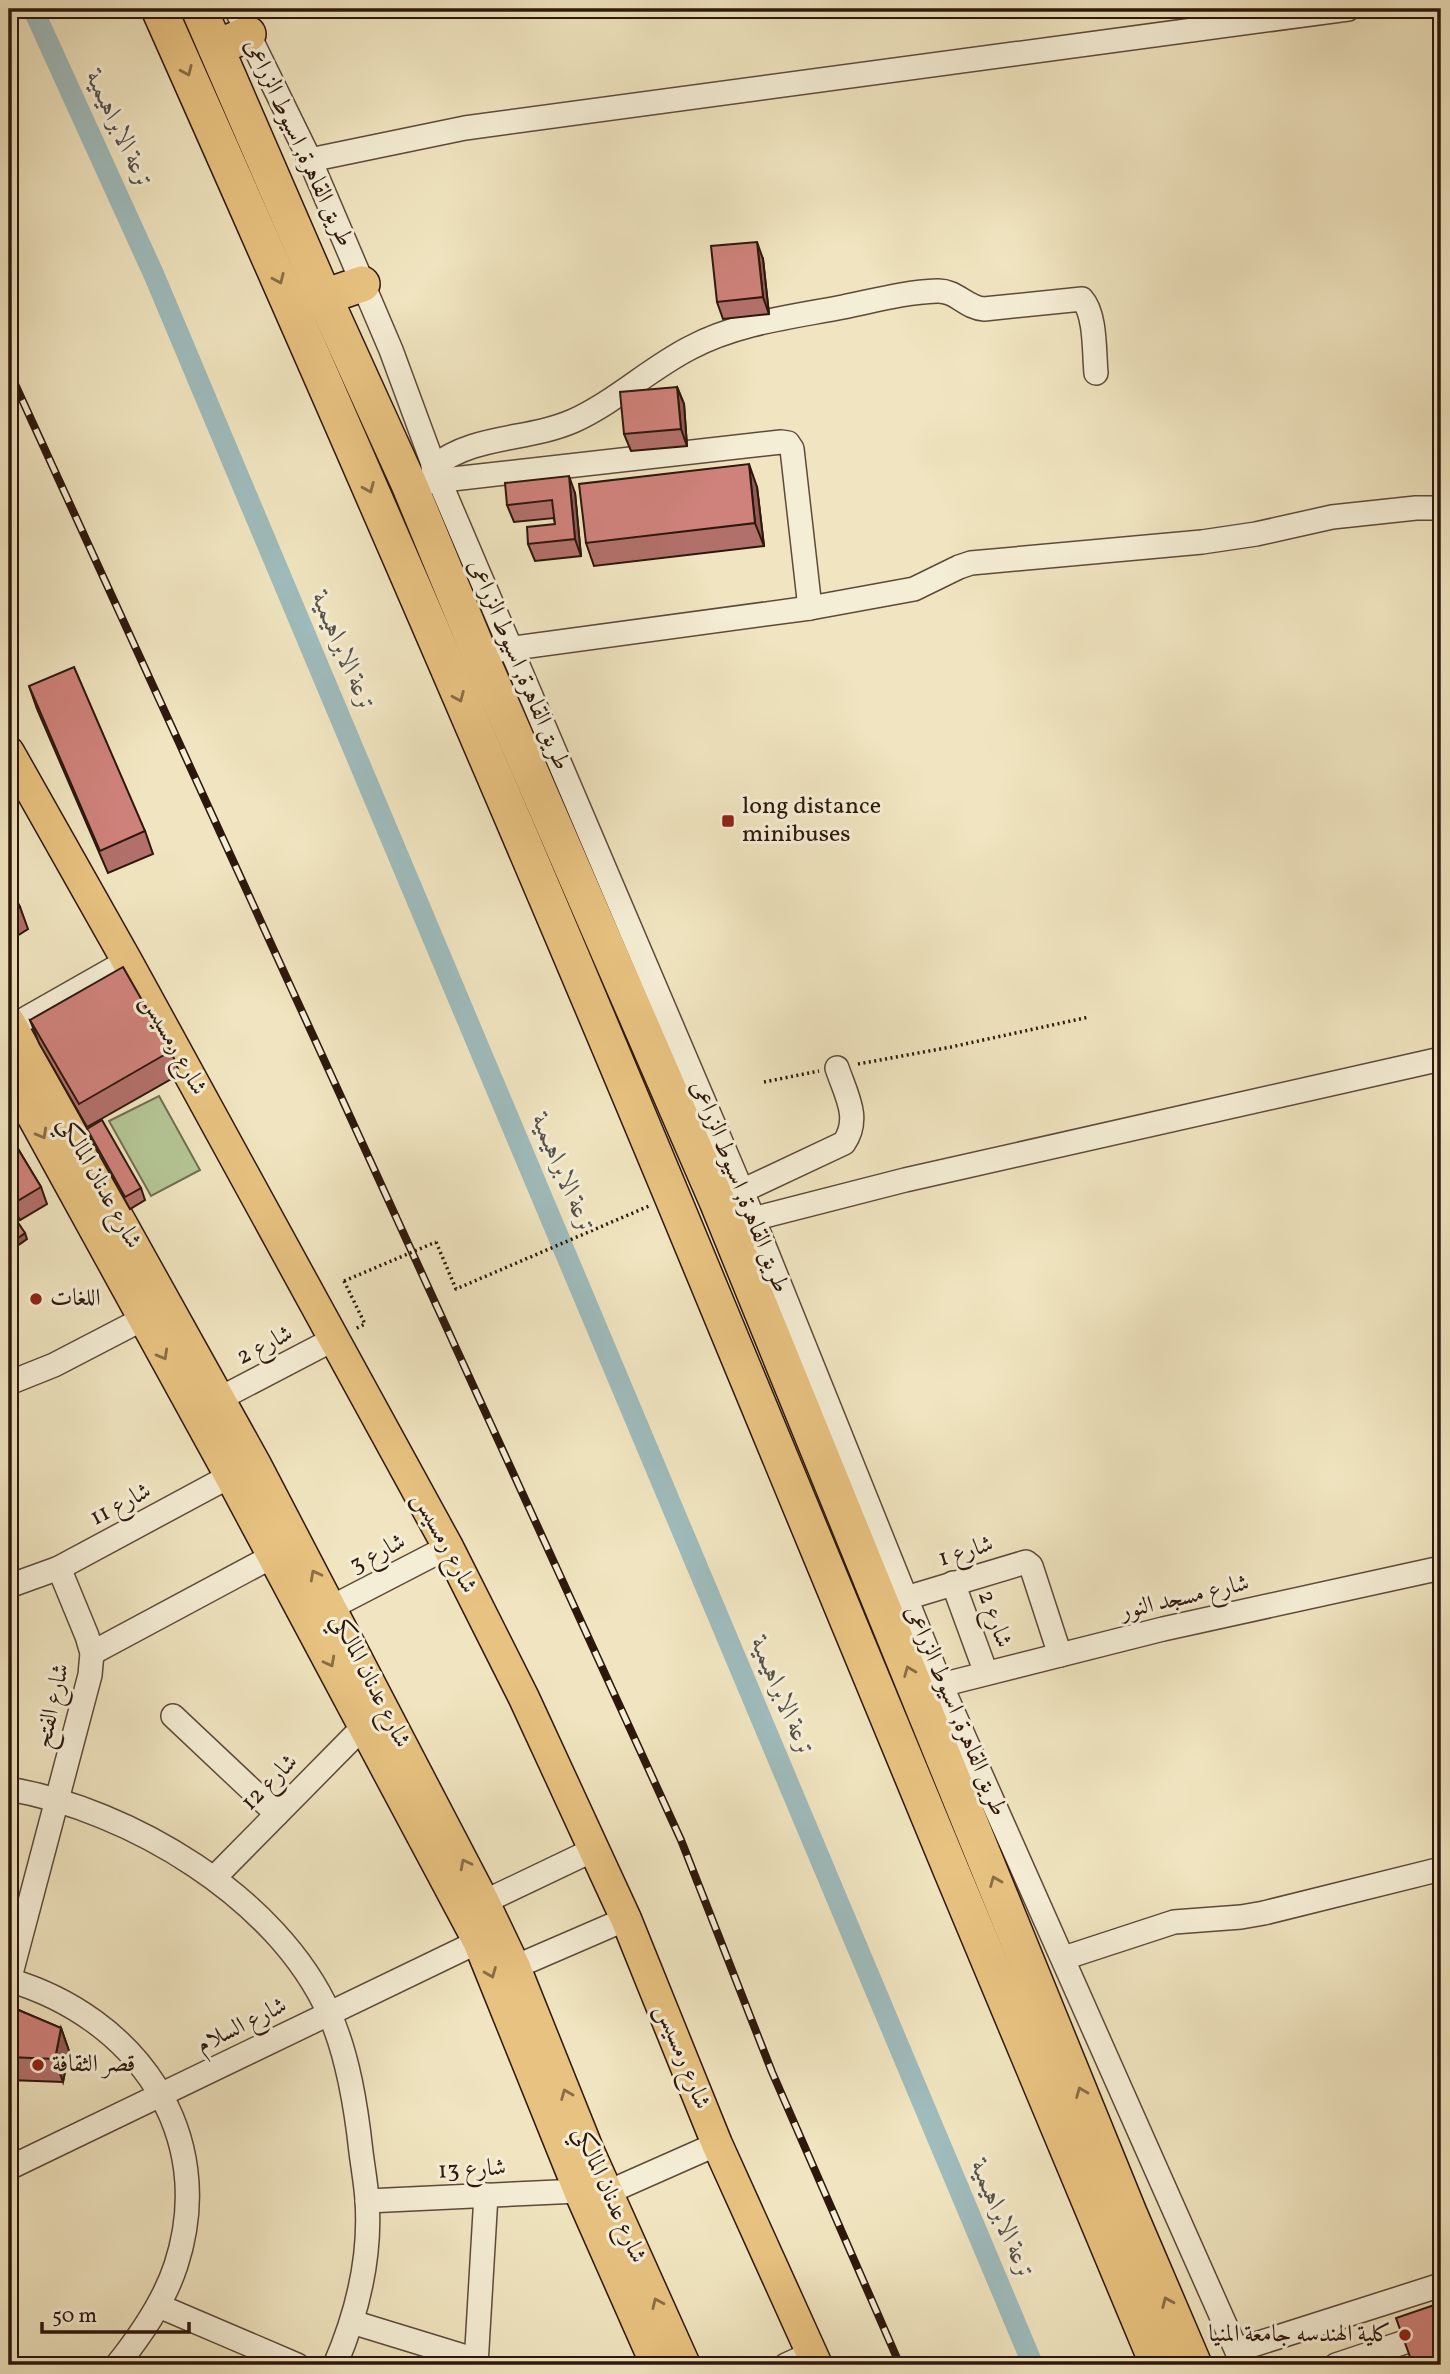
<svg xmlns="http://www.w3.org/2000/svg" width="1450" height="2374" viewBox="0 0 1450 2374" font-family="Vollkorn,Amiri,serif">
<rect width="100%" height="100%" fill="#f0e5c0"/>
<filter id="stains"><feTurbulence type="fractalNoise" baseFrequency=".00286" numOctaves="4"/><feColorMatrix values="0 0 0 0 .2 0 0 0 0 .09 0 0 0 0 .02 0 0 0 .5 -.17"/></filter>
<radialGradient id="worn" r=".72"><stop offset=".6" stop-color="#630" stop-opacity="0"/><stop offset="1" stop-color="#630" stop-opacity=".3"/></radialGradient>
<polygon fill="#b5c696" stroke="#716e52" stroke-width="2" points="159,1096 200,1170 151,1196 109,1121"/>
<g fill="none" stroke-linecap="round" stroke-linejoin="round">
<polyline stroke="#9fbcbd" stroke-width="21" points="33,9 154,275 1033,2365"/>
<defs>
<g id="minor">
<polyline points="236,9 310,160 391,350 439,480 742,1191 941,1685 1243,2365"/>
<polyline points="310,160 465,128 1348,9"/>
<path d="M433,467C474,434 527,441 573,421C615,402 649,369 690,348C737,323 791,317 843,307C873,301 905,292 937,291C956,290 966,308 984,309L1082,299C1096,314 1094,353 1096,373"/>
<polyline points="426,482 781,442 788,443 792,449 810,608"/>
<polyline points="500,650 810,608 914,589 959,567 971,563 1202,542 1256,534 1332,517 1416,508 1441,508"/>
<polyline points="9,1028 127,961"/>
<path d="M742,1191L844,1143C861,1118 846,1095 837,1068"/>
<polyline points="753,1219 905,1180 1441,1059"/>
<polyline points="9,1383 54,1365 158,1311"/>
<polyline points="219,1399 334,1339"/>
<polyline points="953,1583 986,1673"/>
<polyline points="9,1586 59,1568 243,1469"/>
<polyline points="906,1598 1026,1562 1031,1566 1060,1655"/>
<polyline points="332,1607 448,1547"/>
<polyline points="92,1653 273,1556"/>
<polyline points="941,1685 1163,1629 1441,1568"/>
<polyline points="173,1716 277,1814"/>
<path d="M9,1789C130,1810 277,1897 329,2013C348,2055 356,2106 361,2152C363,2168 366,2184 367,2200C371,2256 357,2314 335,2365"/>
<polyline points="214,1878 364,1726"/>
<polyline points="484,1902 595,1849"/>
<polyline points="1064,1958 1174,1922 1241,1917 1264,1913 1441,1869"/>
<polyline points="515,1967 626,1919"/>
<path d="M9,1980C135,2017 219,2133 176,2265C164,2302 141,2335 117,2365"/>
<polyline points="9,1981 90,1675 92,1653 87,1636 59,1568"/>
<polyline points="9,2168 492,1935"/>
<polyline points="595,2198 717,2144"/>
<polyline points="367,2201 579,2191"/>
<polyline points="159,2306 297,2365"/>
<polyline points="352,2322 476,2360"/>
<polyline points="1237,2350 1441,2285"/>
<polyline points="476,2365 486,2195"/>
<polyline points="786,2365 812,2353"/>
<polyline points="1336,2365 1441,2330"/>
</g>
<g id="major">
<polyline points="9,752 127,961 448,1547 524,1698 626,1919 717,2144 817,2365"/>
<polyline points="9,1021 255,1463 484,1902 515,1967 588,2149 685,2365"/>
<polyline points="9,1074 230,1476 478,1941 579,2191 656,2365"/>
</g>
<g id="highway">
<path d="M159,9C335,404 508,802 674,1201C836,1589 994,1978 1158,2365"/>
<polyline points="199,9 324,297 409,484 479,653 717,1201 1129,2213 1194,2365"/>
<polyline points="216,48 248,34"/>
<polyline points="324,297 362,284"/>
</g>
</defs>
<use href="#minor" stroke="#5e4a3a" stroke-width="26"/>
<use href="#major" stroke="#2d170d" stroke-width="33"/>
<use href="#highway" stroke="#2d170d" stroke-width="38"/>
<g stroke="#2d170d" stroke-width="3.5" stroke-dasharray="2 3.5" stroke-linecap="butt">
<polyline points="858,1064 951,1047 1089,1017"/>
<polyline points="764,1082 819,1071"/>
<polyline points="436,1242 456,1289 649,1206"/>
<polyline points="344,1281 365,1324 355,1329"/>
</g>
<use href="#minor" stroke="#f5eed6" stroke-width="23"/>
<use href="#major" stroke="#e8c280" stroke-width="30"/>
<use href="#highway" stroke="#e8c280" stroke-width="35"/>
<defs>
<polyline id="rail" points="9,371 681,1840 772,2072 900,2365"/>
</defs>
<use href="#rail" stroke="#2d170d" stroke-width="8"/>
<use href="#rail" stroke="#f5eed6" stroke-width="5" stroke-dasharray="16" stroke-linecap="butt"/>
<polyline stroke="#2d170d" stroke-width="3.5" stroke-dasharray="2 3.5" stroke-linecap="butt" points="344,1281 436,1242"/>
</g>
<g fill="#b2706a" stroke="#2d170d" stroke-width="2">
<polygon points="763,259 769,314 723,319 717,302"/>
<polygon points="677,387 684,404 687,446 631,451 624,434"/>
<polygon points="757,487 764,546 594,566 586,543"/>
<polygon points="575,493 581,556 535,561 528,544 555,524 554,518 514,522 507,505"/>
<polygon points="29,686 145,831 153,854 108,873 37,709"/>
<polygon points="9,887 20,907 28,929 9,941"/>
<polygon points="30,1020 171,1051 180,1074 87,1127 39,1043"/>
<polygon points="87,1129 141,1188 145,1200 130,1209 91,1140"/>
<polygon points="9,1134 41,1187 47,1204 20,1220 9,1201"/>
<polygon points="9,2006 61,2028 69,2051 63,2082 9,2080"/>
</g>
<g fill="#915b56" stroke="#2d170d" stroke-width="2">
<polygon points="757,242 763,259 769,314 763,297"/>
<polygon points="677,387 684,404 687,446 681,429"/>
<polygon points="749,464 757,487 764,546 755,523"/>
<polygon points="569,476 575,493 581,556 575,539"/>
<polygon points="25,1233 27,1239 10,1251 9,1244"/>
<polygon points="61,2028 69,2051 63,2082 55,2059"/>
</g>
<g fill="#cf827b" stroke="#2d170d" stroke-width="2">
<polygon points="757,242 763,297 717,302 711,246"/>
<polygon points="677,387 681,429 624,434 620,392"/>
<polygon points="749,464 755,523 586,543 579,484"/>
<polygon points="569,476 575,539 528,544 527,527 555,524 552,500 507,505 505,483"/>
<polygon points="74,667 145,831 100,851 29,686"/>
<polygon points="9,887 20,907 9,913"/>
<polygon points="123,967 171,1051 79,1104 30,1020"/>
<polygon points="102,1120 141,1188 125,1197 87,1129"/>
<polygon points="9,1134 41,1187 14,1203 9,1194"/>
<polygon points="19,1224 25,1233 9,1244 9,1230"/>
<polygon points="9,2006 61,2028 55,2059 9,2057"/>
<polygon points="1437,2304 1441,2314 1441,2365 1413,2365 1396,2318"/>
</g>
<defs><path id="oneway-chevron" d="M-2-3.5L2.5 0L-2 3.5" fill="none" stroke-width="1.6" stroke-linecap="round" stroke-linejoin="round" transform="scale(1.75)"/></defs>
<g stroke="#8a6c46">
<use href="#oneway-chevron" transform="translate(187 71) rotate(66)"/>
<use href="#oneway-chevron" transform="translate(279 279) rotate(66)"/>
<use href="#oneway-chevron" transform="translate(369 488) rotate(67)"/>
<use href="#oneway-chevron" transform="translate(459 697) rotate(67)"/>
<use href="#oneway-chevron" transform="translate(42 1134) rotate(61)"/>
<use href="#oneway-chevron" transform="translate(163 1355) rotate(61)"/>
<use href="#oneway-chevron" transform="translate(315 1575) rotate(-118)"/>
<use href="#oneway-chevron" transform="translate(330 1662) rotate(62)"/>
<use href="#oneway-chevron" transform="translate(909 1671) rotate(-112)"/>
<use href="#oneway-chevron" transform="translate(465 1864) rotate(-117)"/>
<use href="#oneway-chevron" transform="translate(995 1881) rotate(-112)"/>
<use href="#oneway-chevron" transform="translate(491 1973) rotate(68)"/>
<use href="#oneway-chevron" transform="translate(1081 2092) rotate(-112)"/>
<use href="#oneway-chevron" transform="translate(566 2094) rotate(-112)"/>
<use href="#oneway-chevron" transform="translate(1167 2302) rotate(-113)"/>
<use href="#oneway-chevron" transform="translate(657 2303) rotate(-114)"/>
</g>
<g fill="#8f2418" stroke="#f5eed6" stroke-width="2.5">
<rect x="721" y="814" width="14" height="14" rx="3.5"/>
<circle cx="36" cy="1299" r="7"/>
<circle cx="38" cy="2065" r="7"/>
<circle cx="1405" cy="2335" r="7"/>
</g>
<g text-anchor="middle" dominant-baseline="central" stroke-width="6" stroke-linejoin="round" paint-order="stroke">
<g font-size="24" fill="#2d170d" stroke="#f5eed6">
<text transform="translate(298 143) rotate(65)">طريق القاهرة, اسيوط الزراعى</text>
<text transform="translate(518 665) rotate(67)">طريق القاهرة, اسيوط الزراعى</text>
<text transform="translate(173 1045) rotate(61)">شارع رمسيس</text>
<text transform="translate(99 1183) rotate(61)">شارع عدنان المالكي</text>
<text transform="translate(739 1187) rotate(68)">طريق القاهرة, اسيوط الزراعى</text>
<text transform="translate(265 1346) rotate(-27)">شارع 2</text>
<text transform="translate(121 1505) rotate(-28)">شارع 11</text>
<text transform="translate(444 1543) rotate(62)">شارع رمسيس</text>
<text transform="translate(966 1552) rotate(-17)">شارع 1</text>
<text transform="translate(378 1554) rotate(-27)">شارع 3</text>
<text transform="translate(1185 1598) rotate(-13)">شارع مسجد النور</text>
<text transform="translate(994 1619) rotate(70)">شارع 2</text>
<text transform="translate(370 1681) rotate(63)">شارع عدنان المالكي</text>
<text transform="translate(53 1706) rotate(-77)">شارع الفتح</text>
<text transform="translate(955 1711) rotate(67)">طريق القاهرة, اسيوط الزراعى</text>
<text transform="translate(270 1783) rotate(-45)">شارع 12</text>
<text transform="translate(242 2026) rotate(-26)">شارع السلام</text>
<text transform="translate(682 2057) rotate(68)">شارع رمسيس</text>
<text transform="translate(472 2170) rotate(-3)">شارع 13</text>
<text transform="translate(609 2195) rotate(66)">شارع عدنان المالكي</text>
</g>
<g font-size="24" fill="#2d170d" stroke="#f5eed6" text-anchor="start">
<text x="742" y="807">long distance<tspan x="742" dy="28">minibuses</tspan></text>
<text x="50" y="1299">اللغات</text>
<text x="52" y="2065">قصر الثقافة</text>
<text x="1391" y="2335" text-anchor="end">كلية الهندسه جامعة المنيا</text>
</g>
<g font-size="26" font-style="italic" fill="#55514b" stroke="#f5eed6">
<text transform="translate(119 130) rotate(65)">ترعة الابراهيمية</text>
<text transform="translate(343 652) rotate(67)">ترعة الابراهيمية</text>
<text transform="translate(563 1174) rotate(67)">ترعة الابراهيمية</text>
<text transform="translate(782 1697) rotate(67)">ترعة الابراهيمية</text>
<text transform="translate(1002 2220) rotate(67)">ترعة الابراهيمية</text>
</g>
</g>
<rect width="1450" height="2374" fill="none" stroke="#f0e5c0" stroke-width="35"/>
<rect x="10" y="10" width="1429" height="2353" fill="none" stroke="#2d170d" stroke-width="3.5"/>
<rect x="18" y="18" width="1415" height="2339" fill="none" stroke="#2d170d" stroke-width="2"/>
<path d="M42 2322v10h147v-10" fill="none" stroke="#2d170d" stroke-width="3.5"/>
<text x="52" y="2322" font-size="21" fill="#2d170d" stroke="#f5eed6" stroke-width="5" paint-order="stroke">50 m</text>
<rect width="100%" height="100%" filter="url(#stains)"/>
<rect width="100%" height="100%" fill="url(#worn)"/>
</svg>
